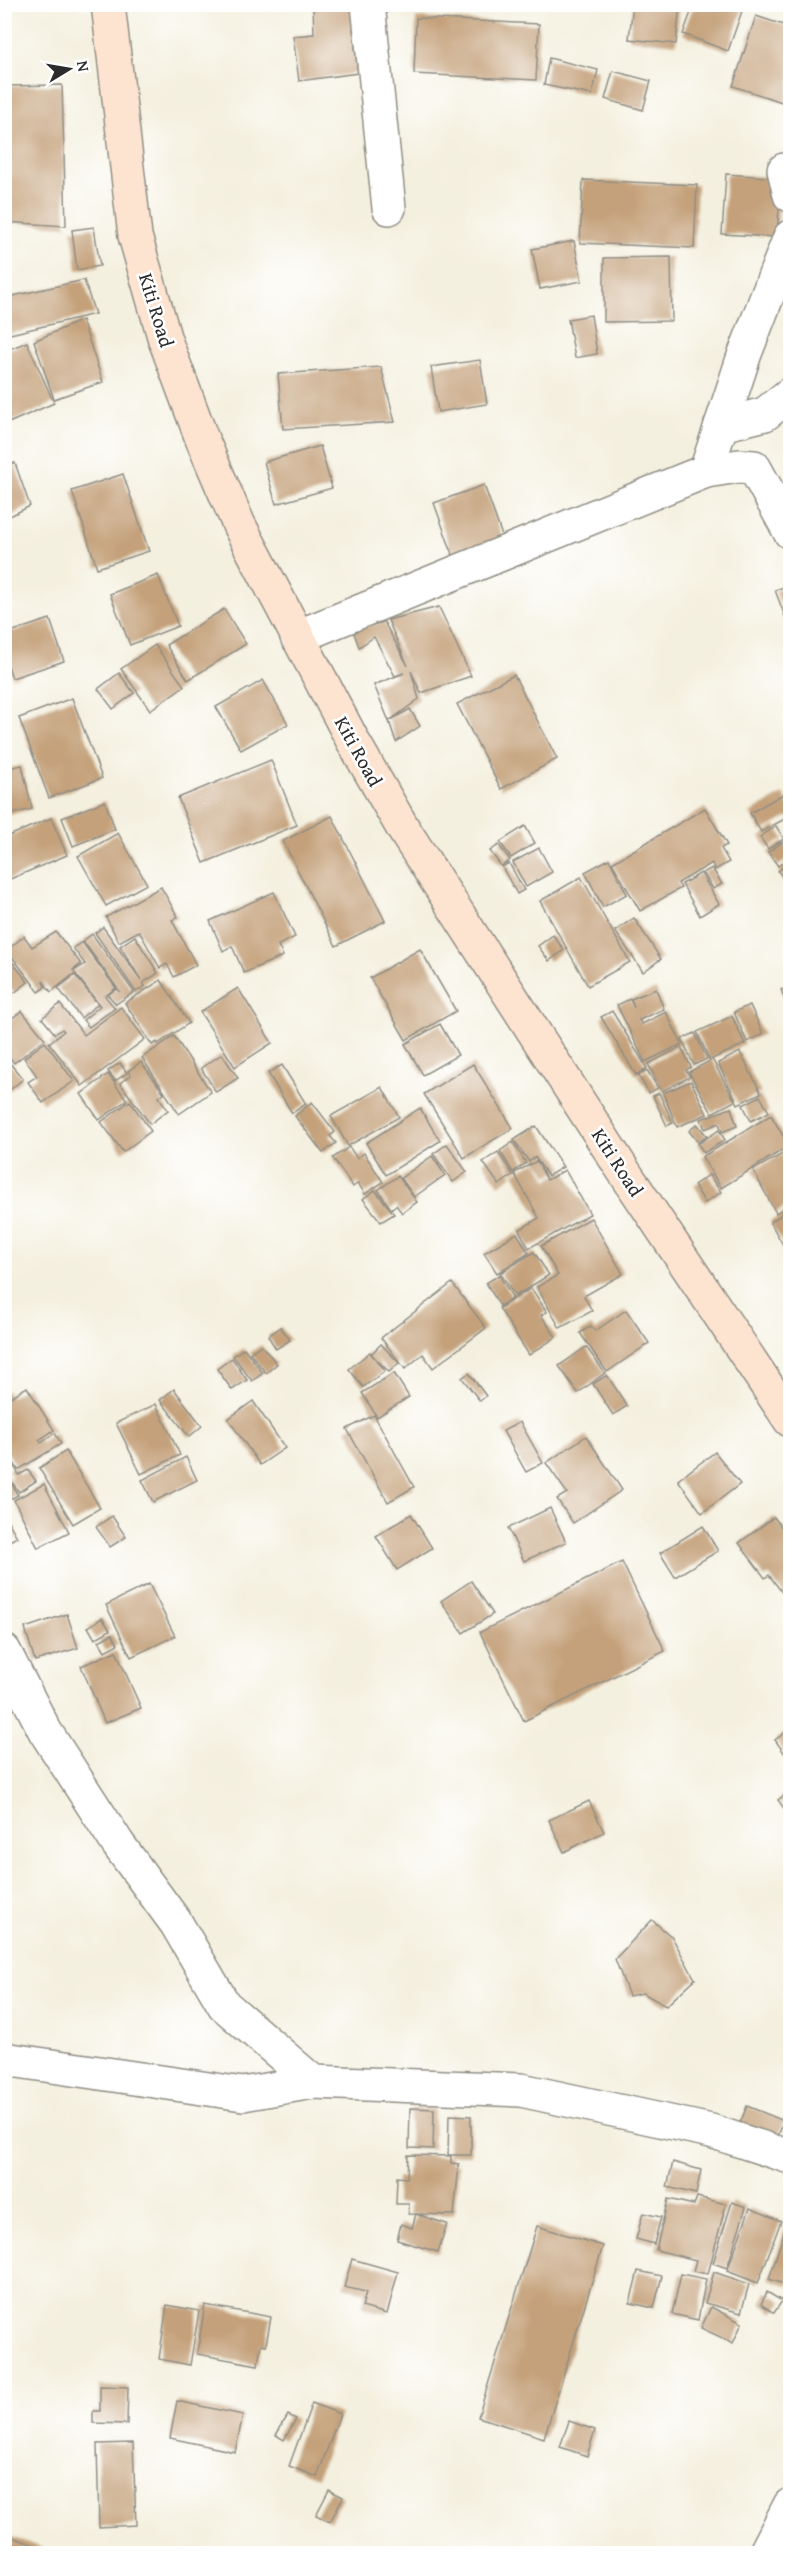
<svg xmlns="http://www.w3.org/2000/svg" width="795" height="2558" viewBox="0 0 795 2558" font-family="'Gentium Book Plus',serif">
<rect width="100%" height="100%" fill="#fff"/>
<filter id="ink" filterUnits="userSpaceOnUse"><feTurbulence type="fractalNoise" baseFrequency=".0167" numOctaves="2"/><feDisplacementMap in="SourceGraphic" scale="12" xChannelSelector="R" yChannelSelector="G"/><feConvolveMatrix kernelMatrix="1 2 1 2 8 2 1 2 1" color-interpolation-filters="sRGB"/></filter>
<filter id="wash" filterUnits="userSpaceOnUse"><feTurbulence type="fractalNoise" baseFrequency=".008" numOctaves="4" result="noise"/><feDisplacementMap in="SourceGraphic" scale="24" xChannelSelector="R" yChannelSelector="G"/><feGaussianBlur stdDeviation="1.35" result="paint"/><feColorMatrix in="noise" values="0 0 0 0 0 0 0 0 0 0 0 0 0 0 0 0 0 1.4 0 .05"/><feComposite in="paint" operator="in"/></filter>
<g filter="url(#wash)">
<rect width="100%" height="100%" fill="#f4f0df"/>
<g id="blocks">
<g fill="#c4a17a">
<polygon points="313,4 361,4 364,28 353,29 358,73 299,81 293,36 314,34"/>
<polygon points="633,4 680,4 676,44 629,39"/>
<polygon points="694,4 723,4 742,11 728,51 683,34"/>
<polygon points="756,16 790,27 790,86 785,103 733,86"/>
<polygon points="416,18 539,24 536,80 414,74"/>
<polygon points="549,58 598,70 592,95 544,85"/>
<polygon points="613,71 651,81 643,110 605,99"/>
<polygon points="62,85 66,226 4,222 4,86"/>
<polygon points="726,174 781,178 777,237 722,234"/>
<polygon points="583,180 697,185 694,248 580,243"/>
<polygon points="94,227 100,266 77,270 72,230"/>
<polygon points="574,241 582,281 540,289 532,249"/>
<polygon points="671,257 672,321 604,322 604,258"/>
<polygon points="84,280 95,314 6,335 4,298"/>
<polygon points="591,315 597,354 575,358 568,319"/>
<polygon points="82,320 103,382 54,399 34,341"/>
<polygon points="27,342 54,403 4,425 4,351"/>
<polygon points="480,360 487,404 438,412 431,367"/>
<polygon points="381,367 395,422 283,429 278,374"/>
<polygon points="320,446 332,488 276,504 264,462"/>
<polygon points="15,463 30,506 4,519 4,465"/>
<polygon points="123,474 149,551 97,568 72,491"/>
<polygon points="484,485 505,544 455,561 434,503"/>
<polygon points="158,575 178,626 130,645 110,594"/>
<polygon points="790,585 790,630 775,590"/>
<polygon points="439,607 471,676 421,693 411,671 419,699 389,721 374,685 404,673 395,676 374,637 359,647 353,630 384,622 408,666 388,620"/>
<polygon points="224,609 246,644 188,680 166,645"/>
<polygon points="50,619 64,661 12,678 4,655 4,634"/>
<polygon points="155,645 184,686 150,710 121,669"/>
<polygon points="119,673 134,693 113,709 98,689"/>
<polygon points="514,675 557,759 501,789 457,704"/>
<polygon points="263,680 288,724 241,750 216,707"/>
<polygon points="72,698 102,778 49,798 19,718"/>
<polygon points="410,709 420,726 396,742 389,721"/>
<polygon points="271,760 297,825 204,863 178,798"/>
<polygon points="22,765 32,809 4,816 4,769"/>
<polygon points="783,794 790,808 790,816 761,832 750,813"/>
<polygon points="105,801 115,829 73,846 62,818"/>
<polygon points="705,808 727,845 721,848 729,862 715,870 712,863 678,883 681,888 640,911 612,863"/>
<polygon points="332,816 385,921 336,946 283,841"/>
<polygon points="51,818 67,855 8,880 4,872 4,838"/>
<polygon points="525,826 535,843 511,858 500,842"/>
<polygon points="776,826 784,839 768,849 760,837"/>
<polygon points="118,833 147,884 106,906 78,856"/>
<polygon points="783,842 790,853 790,858 778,866 768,852"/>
<polygon points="499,845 510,860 501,866 490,851"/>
<polygon points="539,848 552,872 526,887 513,862"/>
<polygon points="609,859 627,894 603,907 585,872"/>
<polygon points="790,862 790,880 786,883 778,871"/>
<polygon points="509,863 524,890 517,894 502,867"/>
<polygon points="712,868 722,884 713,889 703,873"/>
<polygon points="701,873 719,904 700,916 682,884"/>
<polygon points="581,877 630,962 588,986 540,901"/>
<polygon points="161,887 178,917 172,920 196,965 174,977 167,964 160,968 139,931 119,942 106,917"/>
<polygon points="274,892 295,937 278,945 283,956 244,973 232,946 223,951 210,921"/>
<polygon points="634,918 661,959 643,972 615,931"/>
<polygon points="103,927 141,980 120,946 135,936 158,973 143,983 145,986 136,992 95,933"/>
<polygon points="56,932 81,964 73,970 74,971 85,964 73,948 82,942 116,988 105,996 115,1008 89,1027 83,1020 100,1006 75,973 51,992 43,981 45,987 39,992 7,950 24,936 32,947"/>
<polygon points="92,934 134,992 116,1004 108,995 116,989 120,992 83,941"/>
<polygon points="553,935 564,950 549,961 538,946"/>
<polygon points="420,949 456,1011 406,1040 370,978"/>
<polygon points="4,951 28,982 14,993 4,981"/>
<polygon points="75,975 98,1004 81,1018 58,988"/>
<polygon points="161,980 189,1023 158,1044 157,1042 152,1045 125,1003"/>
<polygon points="790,986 790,1011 781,990"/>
<polygon points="238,988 272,1043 235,1067 200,1012"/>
<polygon points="656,989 664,1009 639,1020 642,1024 666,1012 682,1044 645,1062 617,1005 630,999 634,1008 631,999"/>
<polygon points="60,1004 84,1035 121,1007 145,1039 82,1086 49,1043 64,1031 62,1029 55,1034 42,1018"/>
<polygon points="750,1005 763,1034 747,1042 734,1012"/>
<polygon points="22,1011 45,1039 14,1063 4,1050 4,1024"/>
<polygon points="612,1011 647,1068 636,1075 601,1017"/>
<polygon points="732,1016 745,1044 712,1059 735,1101 712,1113 689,1072 710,1061 697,1032"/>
<polygon points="440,1024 458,1055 423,1075 405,1044"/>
<polygon points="695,1033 707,1059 694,1065 682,1039"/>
<polygon points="174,1036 211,1092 179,1114 142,1058"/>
<polygon points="45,1042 74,1081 43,1103 28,1082 37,1076 24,1058"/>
<polygon points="681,1047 691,1067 686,1070 690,1077 662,1091 648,1064"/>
<polygon points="740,1052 761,1093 738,1104 718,1063"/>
<polygon points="222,1054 238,1078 216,1092 201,1068"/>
<polygon points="4,1056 23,1079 4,1095"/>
<polygon points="141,1062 164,1093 159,1097 168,1110 150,1124 120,1083 131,1075 128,1071"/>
<polygon points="120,1063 127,1073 115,1081 108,1071"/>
<polygon points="473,1064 513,1128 464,1158 424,1094"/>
<polygon points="282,1065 306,1104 292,1113 268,1073"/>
<polygon points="647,1070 658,1088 649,1093 638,1075"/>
<polygon points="108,1074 127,1100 99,1120 81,1094"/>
<polygon points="691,1081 707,1114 677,1127 663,1093"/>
<polygon points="382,1087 399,1117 348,1146 331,1116"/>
<polygon points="659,1093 673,1123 667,1126 653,1096"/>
<polygon points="760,1096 769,1112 751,1121 743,1105"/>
<polygon points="130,1101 151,1131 123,1152 101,1122"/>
<polygon points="312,1102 335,1132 330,1136 336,1143 323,1153 295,1116"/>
<polygon points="420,1108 440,1141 386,1175 366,1143"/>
<polygon points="731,1108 737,1126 722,1132 719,1123 705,1129 701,1119"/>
<polygon points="771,1115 789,1146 721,1188 702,1157"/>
<polygon points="697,1124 707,1136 698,1142 689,1131"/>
<polygon points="536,1126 563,1167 548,1176 535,1157 529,1162 514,1140"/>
<polygon points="719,1130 725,1140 704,1153 698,1144"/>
<polygon points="513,1142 526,1163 513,1172 500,1151"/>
<polygon points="447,1144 467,1172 453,1182 433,1154"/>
<polygon points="349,1147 357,1158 364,1153 383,1182 365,1194 358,1183 353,1187 333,1158"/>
<polygon points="790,1150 790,1205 776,1213 753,1170"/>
<polygon points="498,1152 513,1175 499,1185 483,1162"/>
<polygon points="432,1156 445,1175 414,1197 401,1178"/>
<polygon points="537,1161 547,1180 565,1170 590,1214 529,1248 519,1230 539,1218 514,1173"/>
<polygon points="709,1175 721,1192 705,1203 694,1185"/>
<polygon points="398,1176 417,1202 402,1213 396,1205 391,1209 378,1190"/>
<polygon points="375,1190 394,1214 381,1222 363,1199"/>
<polygon points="790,1209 790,1257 770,1222"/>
<polygon points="591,1218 623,1274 584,1296 592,1311 560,1328 537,1287 558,1275 541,1246"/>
<polygon points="517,1233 529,1253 497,1273 484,1253"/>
<polygon points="534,1252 549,1275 515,1296 500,1273"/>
<polygon points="499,1275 513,1298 500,1306 486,1283"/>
<polygon points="452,1283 486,1328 433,1368 423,1354 405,1369 381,1338"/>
<polygon points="531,1288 547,1312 541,1315 556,1337 529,1355 499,1308"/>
<polygon points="626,1310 649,1343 607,1372 580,1333 591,1326 595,1331"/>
<polygon points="281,1327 290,1340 276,1349 268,1336"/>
<polygon points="381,1344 399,1363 389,1372 371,1354"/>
<polygon points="261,1345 277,1364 266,1373 250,1353"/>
<polygon points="586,1347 605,1373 578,1393 559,1366"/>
<polygon points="244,1348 263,1373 252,1381 233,1356"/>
<polygon points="370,1352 385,1371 363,1387 349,1369"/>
<polygon points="232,1358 247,1380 232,1390 217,1369"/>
<polygon points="394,1373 409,1397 377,1417 362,1393"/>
<polygon points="469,1373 486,1396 480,1401 462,1378"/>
<polygon points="607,1375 627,1406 613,1415 593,1384"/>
<polygon points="27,1387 54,1430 39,1440 41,1443 55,1433 61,1444 18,1470 8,1453 4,1456 4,1392 7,1391 11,1397"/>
<polygon points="174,1389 202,1426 189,1437 160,1400"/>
<polygon points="253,1401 285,1448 260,1465 228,1419"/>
<polygon points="156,1404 180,1455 141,1474 116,1423"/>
<polygon points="374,1415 414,1487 388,1502 347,1429"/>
<polygon points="520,1422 543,1463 526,1472 503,1431"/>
<polygon points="586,1436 622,1490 573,1523 557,1499 567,1493 546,1463"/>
<polygon points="66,1451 100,1508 73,1524 39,1468"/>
<polygon points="715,1452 740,1484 702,1513 678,1480"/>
<polygon points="186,1457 197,1480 153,1502 142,1480"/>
<polygon points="14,1466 19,1475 28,1470 36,1481 19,1492 9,1478 12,1477 8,1470"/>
<polygon points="4,1471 18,1495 4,1503"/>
<polygon points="44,1484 69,1532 38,1548 14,1500"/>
<polygon points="550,1508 566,1542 524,1561 508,1528"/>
<polygon points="4,1514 17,1537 4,1544"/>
<polygon points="411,1514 432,1548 397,1570 376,1536"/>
<polygon points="112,1516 126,1537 110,1547 96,1527"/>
<polygon points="774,1517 790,1539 790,1603 769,1575 765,1578 739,1543"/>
<polygon points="703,1526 718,1551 675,1577 660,1553"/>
<polygon points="622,1562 665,1651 524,1721 480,1632"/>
<polygon points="471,1581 493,1614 463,1633 441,1601"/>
<polygon points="149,1584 175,1636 131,1657 106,1605"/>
<polygon points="67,1614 78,1648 35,1661 25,1628"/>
<polygon points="102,1618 110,1630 95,1639 88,1627"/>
<polygon points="112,1634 118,1644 105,1651 99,1641"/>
<polygon points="116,1651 141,1708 105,1723 81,1666"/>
<polygon points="790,1729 790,1761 775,1740"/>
<polygon points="790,1791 790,1817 778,1800"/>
<polygon points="589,1801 604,1832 564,1852 549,1820"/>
<polygon points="652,1920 672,1937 695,1979 666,2006 643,1993 629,1996 615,1959"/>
<polygon points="747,2106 784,2121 774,2146 737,2131"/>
<polygon points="410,2108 434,2109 433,2149 409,2148"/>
<polygon points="449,2115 471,2116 471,2155 448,2155"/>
<polygon points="408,2155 451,2156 451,2163 459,2164 454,2215 409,2214 409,2204 396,2204 397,2177 407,2178"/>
<polygon points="673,2162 701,2170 696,2194 667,2187"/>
<polygon points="697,2197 726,2204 708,2274 693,2271 696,2260 656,2250 668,2199 694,2205"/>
<polygon points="732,2202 746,2207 727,2268 713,2263"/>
<polygon points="750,2208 781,2221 758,2283 727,2271"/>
<polygon points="643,2213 661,2217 654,2244 636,2239"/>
<polygon points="416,2214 447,2224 438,2252 397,2240 401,2224 412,2228"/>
<polygon points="790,2214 790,2286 769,2279"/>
<polygon points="537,2226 603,2246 544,2438 478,2417"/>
<polygon points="352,2259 398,2272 387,2314 362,2307 366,2292 344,2287"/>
<polygon points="638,2271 662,2276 654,2308 630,2303"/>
<polygon points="714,2272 749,2284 741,2313 705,2303"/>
<polygon points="681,2274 706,2279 698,2320 672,2314"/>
<polygon points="767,2292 782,2301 774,2313 761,2304"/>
<polygon points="167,2305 199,2311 190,2365 159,2359"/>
<polygon points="205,2305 271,2317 266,2345 261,2344 258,2365 197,2354"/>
<polygon points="711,2307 742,2323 733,2343 701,2328"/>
<polygon points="100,2386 128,2387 127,2424 93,2423 93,2411 100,2411"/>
<polygon points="177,2401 243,2415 235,2452 170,2438"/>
<polygon points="312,2403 340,2414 317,2477 289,2466"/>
<polygon points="288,2415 296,2419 284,2440 276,2435"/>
<polygon points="569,2421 595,2430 587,2456 560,2447"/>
<polygon points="133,2443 136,2525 99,2527 97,2444"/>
<polygon points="329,2490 343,2497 330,2522 316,2515"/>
<polygon points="4,2534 56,2553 56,2554 4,2554"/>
</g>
</g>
</g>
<g filter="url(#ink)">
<use href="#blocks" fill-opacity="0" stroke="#908e85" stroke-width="1.5"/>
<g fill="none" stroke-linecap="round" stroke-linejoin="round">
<defs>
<g id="street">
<polyline points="368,4 389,208"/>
<polyline points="784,170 790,195"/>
<polyline points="721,425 765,414 790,394"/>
<polyline points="706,471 744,356 790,237"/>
<polyline points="297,637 706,471 739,466 754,467 790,532"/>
<polyline points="4,1651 45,1731 118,1844 176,1923 224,2005 313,2082"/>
<polyline points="4,2059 243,2094 313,2082 521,2090 711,2131 790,2157"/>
<polyline points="765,2554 790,2505"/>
</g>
<polyline id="secondary" points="108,4 135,236 165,340 202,439 239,525 354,743 404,830 619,1164 790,1420"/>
</defs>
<use href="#street" stroke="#908e85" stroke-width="36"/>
<use href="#secondary" stroke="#908e85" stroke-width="36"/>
<use href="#street" stroke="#fff" stroke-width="33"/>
<use href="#secondary" stroke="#fde4d1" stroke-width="33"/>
</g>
</g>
<g text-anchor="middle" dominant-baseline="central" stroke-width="5" stroke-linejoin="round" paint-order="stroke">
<g font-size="20" fill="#2b2b2b" stroke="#fff">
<text transform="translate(157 310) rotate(73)">Kiti Road</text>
<text transform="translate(359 751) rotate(61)">Kiti Road</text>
<text transform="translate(618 1162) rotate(57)">Kiti Road</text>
</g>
</g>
<rect width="795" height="2558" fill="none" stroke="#fff" stroke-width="24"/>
<g transform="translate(69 69) rotate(79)" stroke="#ffffff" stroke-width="4.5" paint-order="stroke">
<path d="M0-4.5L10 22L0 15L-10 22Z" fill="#2b2b2b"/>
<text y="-9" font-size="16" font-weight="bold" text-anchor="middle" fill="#2b2b2b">N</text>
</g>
</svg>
